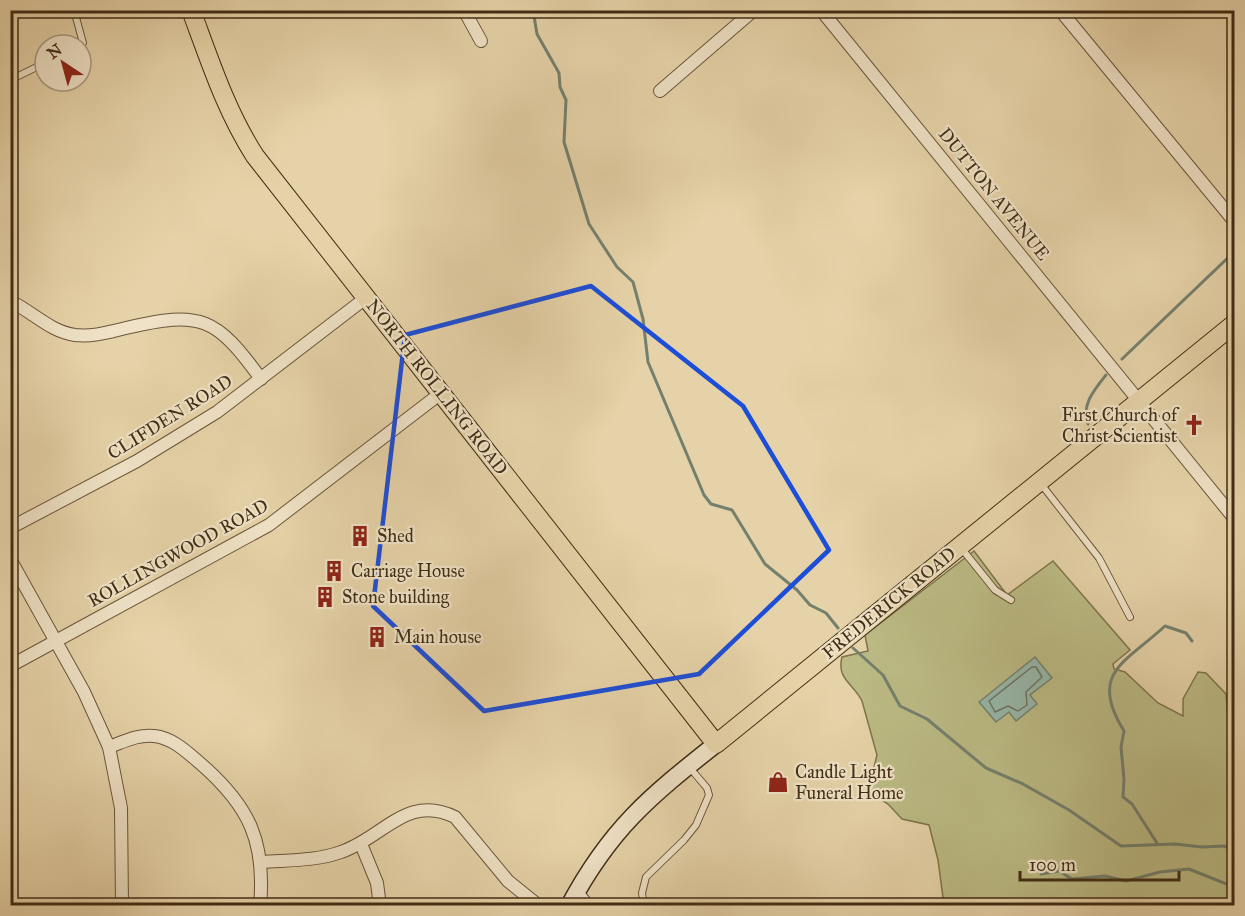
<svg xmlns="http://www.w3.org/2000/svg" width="1245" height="916" viewBox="0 0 1245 916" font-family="'IM FELL Great Primer',serif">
<rect width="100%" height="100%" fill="#e6d2a8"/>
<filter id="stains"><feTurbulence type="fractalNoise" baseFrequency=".00333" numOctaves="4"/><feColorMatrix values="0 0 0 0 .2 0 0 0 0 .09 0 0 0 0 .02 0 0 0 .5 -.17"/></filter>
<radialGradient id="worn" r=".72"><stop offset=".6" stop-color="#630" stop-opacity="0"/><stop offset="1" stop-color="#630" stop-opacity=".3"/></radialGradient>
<path fill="#bbba84" stroke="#7e744c" stroke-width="1.5" d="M974,551L1007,595L1053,561L1130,650L1113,664L1114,669L1125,672L1158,703L1183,716V699L1198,672L1206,673L1226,694L1229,729L1234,737V905L1129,906L1115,901L1100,906L944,905L938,860L929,825L902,819L888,804L868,791L877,755L862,701C854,684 836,679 842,657L868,651L865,635Z"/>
<polygon fill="#96b7aa" stroke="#74806e" stroke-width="1.5" points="1035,657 1052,678 1030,695 1037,704 1016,721 1009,712 996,722 979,702"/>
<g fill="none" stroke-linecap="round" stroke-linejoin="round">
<polygon stroke="#6c7260" stroke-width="1.5" points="1032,667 1036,667 1042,677 1026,692 1027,705 1018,711 1008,706 995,712 989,701"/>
<g stroke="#74806e" stroke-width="3">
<polyline points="533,10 537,34 559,73 560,87 566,100 564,142 589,224 617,267 633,282 643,319 648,362 704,495 711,504 732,510 765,564 797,590 810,605 826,613 838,628"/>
<polyline points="1122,359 1234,252"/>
<path d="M1088,424C1081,405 1094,390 1106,375"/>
<polyline points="853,648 883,675 900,706 927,719 986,768 1023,784 1069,810 1121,846 1175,844 1202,847 1224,846 1234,850"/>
<path d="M1157,843L1132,804L1123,797L1124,779L1121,747L1124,731C1088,673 1125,663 1165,626L1186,633L1192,641"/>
<polyline points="1041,874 1059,871 1072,879 1105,876 1126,881 1160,872 1189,869 1234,887"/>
</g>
<defs>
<g id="service">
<polyline points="74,10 83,43 81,45"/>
<polyline points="10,80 45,63"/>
<polyline points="1041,484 1099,558 1130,617"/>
<polyline points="962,549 995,590 1011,600"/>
<polyline points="580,891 592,906"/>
<polyline points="644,906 642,893 646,877 684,840 696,825 706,802 709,795 707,788 690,768"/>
</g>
<g id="minor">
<polyline points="464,10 481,41"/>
<polyline points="821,10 1234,518"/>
<polyline points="1060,10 1234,221"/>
<polyline points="1230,10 1234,17"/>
<polyline points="660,91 754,10"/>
<path d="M10,301C33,312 49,331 75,335C93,337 109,332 126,328C201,310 216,317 261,379"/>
<polyline points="10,528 137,461 217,412 367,297"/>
<polyline points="10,559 84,692 109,747 121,808 122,906"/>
<polyline points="10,666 269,525 441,393"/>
<path d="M109,747C123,742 138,734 154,736C173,738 187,752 201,764C249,806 266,841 260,906"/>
<polyline points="361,844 377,883 380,906"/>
<path d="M262,862C288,860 316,861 341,852C383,838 407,793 455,817L508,881L539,906"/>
</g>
<path id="secondary" d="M569,906C610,829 649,797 716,744"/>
<path id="primary" d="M191,10C210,61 226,111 255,156L716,744L1234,324"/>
</defs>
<use href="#service" stroke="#6a563a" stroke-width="8"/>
<use href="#minor" stroke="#6a563a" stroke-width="14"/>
<use href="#secondary" stroke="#412d15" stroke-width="19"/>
<use href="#primary" stroke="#412d15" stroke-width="20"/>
<use href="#service" stroke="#efe2c6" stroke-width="6"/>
<use href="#minor" stroke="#efe2c6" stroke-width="12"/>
<use href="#secondary" stroke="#efe2c6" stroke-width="16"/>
<use href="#primary" stroke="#e6d2a8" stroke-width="18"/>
</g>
<path fill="none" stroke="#1d4ed8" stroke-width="4.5" stroke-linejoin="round" d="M591,286L743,406L829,550L699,674L484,711L373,606L405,335Z"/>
<defs>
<symbol id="church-bare" viewBox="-9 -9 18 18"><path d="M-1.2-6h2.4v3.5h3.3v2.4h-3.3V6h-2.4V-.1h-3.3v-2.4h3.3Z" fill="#8f2418" stroke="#efe2c6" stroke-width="2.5" paint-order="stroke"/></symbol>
<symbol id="building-bare" viewBox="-9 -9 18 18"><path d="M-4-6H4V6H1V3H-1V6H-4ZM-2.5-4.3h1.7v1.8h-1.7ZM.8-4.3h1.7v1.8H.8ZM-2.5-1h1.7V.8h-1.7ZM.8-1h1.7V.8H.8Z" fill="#8f2418" stroke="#efe2c6" stroke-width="2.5" paint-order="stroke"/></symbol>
<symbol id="shop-bare" viewBox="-9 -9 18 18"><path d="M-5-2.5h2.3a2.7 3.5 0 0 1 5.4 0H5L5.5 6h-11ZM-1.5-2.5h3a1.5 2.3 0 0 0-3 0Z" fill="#8f2418" stroke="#efe2c6" stroke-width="2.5" paint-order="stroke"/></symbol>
</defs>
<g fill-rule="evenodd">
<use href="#church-bare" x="1179" y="410" width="30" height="30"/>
<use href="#building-bare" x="345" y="521" width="30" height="30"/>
<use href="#building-bare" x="319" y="556" width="30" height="30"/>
<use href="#building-bare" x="310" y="582" width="30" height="30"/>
<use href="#building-bare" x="362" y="622" width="30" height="30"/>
<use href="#shop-bare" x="763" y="767" width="30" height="30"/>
</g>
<g text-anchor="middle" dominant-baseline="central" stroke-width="4.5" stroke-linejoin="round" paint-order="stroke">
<g font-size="18" fill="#412d15" stroke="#efe2c6">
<text transform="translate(994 194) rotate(51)">DUTTON AVENUE</text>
<text transform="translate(437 387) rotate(52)">NORTH ROLLING ROAD</text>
<text transform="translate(170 417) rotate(-32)">CLIFDEN ROAD</text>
<text transform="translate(178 553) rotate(-29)">ROLLINGWOOD ROAD</text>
<text transform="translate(889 603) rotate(-39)">FREDERICK ROAD</text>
</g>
<g font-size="18" fill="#412d15" stroke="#efe2c6" text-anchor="start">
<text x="1177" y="415" text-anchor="end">First Church of<tspan x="1177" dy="21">Christ Scientist</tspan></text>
<text x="377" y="536">Shed</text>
<text x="351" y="571">Carriage House</text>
<text x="342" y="597">Stone building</text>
<text x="394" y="637">Main house</text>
<text x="795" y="772">Candle Light<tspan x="795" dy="21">Funeral Home</tspan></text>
</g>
</g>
<rect width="1245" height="916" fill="none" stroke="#e6d2a8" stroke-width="36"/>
<rect x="12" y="12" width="1221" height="892" fill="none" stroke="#412d15" stroke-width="3"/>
<rect x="18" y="18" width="1209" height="880" fill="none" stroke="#412d15" stroke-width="1.5"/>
<g transform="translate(63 63) rotate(324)"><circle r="28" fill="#efe2c6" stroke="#a99a7f" stroke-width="1.5"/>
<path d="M0-4.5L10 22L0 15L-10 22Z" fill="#8f2418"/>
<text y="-9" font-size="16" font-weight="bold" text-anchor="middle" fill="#412d15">N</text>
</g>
<path d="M1020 871v9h159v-9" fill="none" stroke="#412d15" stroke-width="3"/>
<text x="1029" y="871" font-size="18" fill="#412d15" stroke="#efe2c6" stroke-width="4.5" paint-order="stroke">100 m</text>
<rect width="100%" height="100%" filter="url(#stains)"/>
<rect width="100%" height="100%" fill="url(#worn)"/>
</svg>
